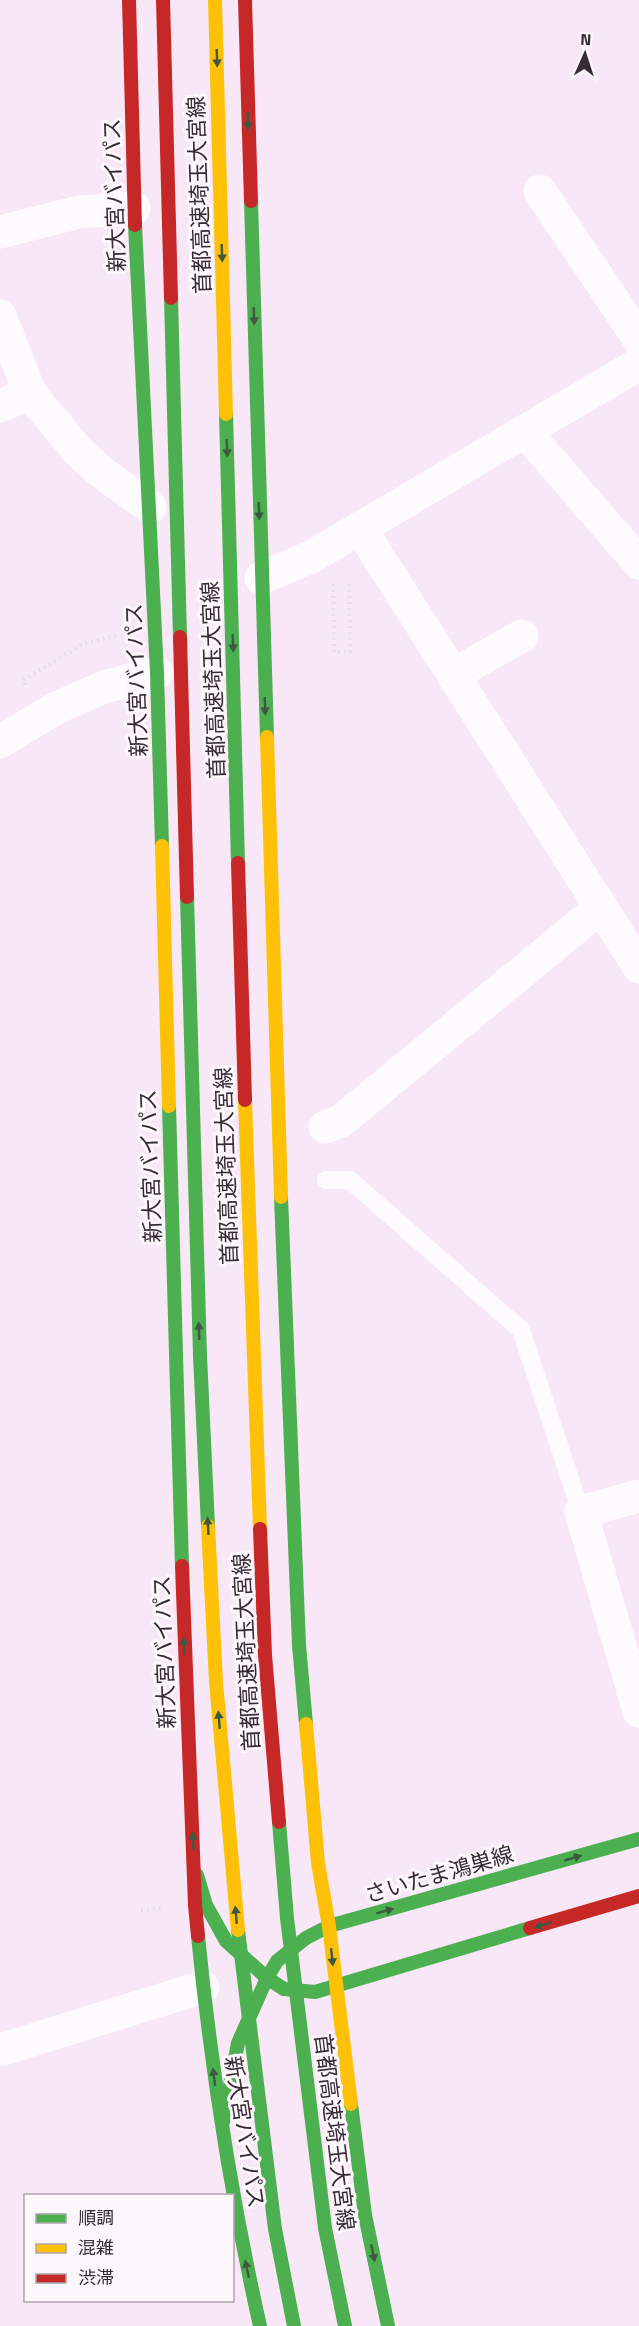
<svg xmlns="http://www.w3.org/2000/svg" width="639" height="2326" viewBox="0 0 639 2326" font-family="'Titillium Web','Noto Sans JP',sans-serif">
<rect width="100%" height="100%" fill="#f8e7f7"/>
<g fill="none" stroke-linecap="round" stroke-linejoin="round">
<g stroke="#e2dee2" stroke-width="4" stroke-dasharray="1.5 4.5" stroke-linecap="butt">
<polyline points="333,584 334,652 350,652 349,581"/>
<polyline points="25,685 23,680 85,643 119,635"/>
<polyline points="141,1910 161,1908"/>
</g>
<polyline stroke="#fefbfe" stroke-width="18" points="326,1180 350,1180 521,1330 581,1512"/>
<g stroke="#fefbfe" stroke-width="33">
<polyline points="540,191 639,339"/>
<polyline points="0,232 79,212 134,208"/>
<polyline points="0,316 30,393 78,451 101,472 150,507"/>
<polyline points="0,406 30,393"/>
<polyline points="525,431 639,563"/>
<polyline points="360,528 639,967"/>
<polyline points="261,578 311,557 639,364"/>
<polyline points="453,675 522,636"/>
<polyline points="0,742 56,708 104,687 157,673"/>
<polyline points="325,1127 341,1121 601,907"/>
<polyline points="639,1496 581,1512 639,1711"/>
<polyline points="0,2050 203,1987"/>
</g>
<g stroke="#4caf50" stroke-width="14">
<polyline points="251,201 267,737"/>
<polyline points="135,225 157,673 162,846"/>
<polyline points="171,298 180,637"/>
<polyline points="226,414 238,863"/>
<polyline points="187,897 200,1356 208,1526"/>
<polyline points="169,1106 182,1566"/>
<polyline points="281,1197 299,1645 306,1724"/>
<polyline points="279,1822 287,1918 325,2228 345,2326"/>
<polyline points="197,1875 206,1905 226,1941 267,1978 284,1989 315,1992 530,1928"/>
<polyline points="238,1930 275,2229 294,2326"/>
<path d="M198,1936C211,2067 231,2197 260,2326"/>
<polyline points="351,2104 365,2215 388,2326"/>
<polyline points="223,2122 238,2043 267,1978 277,1961 306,1938 329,1926 639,1839"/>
</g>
<g stroke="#ffc107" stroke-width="14">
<polyline points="215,0 226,414"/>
<polyline points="267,737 281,1197"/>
<polyline points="162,846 169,1106"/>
<polyline points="245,1100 260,1529"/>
<polyline points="208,1526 216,1682 238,1930"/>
<polyline points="306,1724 318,1863 329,1926 351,2104"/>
</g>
<g stroke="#c62828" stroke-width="14">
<polyline points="129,0 135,225"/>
<polyline points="163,0 171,298"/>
<polyline points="245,0 251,201"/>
<polyline points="180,637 187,897"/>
<polyline points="238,863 245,1100"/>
<polyline points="260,1529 265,1655 279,1822"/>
<polyline points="182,1566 195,1905 198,1936"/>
<polyline points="530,1928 639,1896"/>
</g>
</g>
<defs><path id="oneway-solid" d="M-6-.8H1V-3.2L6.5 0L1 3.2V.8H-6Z" transform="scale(1.5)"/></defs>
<g fill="#3e593f">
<use href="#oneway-solid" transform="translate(217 58) rotate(88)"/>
<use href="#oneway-solid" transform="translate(248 121) rotate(88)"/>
<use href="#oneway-solid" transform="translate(222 253) rotate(88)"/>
<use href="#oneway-solid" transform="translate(254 316) rotate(88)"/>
<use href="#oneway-solid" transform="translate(227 448) rotate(88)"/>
<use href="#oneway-solid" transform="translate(259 511) rotate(88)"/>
<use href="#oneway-solid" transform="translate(233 643) rotate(88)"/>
<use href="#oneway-solid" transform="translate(265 706) rotate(88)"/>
<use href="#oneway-solid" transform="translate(199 1331) rotate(-92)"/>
<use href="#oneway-solid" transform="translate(208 1526) rotate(-93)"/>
<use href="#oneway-solid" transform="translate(184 1646) rotate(-92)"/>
<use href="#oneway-solid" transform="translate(219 1720) rotate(-95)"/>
<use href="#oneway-solid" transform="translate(193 1841) rotate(-93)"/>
<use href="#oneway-solid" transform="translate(573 1858) rotate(-16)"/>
<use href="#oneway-solid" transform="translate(385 1911) rotate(-15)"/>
<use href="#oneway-solid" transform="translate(236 1915) rotate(-95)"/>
<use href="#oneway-solid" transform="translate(543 1925) rotate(163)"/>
<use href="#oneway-solid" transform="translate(332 1957) rotate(84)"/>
<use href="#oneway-solid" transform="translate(214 2077) rotate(-98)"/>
<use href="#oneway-solid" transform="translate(373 2253) rotate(78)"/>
<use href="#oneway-solid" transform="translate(247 2269) rotate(-102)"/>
</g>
<g text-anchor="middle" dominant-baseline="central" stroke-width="6" stroke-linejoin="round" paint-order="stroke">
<g font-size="22" fill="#362b36" stroke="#fdf7fc">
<text transform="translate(114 195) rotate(-92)">新大宮バイパス</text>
<text transform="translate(199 195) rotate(-92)">首都高速埼玉大宮線</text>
<text transform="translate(136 680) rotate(-92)">新大宮バイパス</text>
<text transform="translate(213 680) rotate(-92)">首都高速埼玉大宮線</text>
<text transform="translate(150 1166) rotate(-92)">新大宮バイパス</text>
<text transform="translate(226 1166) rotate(-92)">首都高速埼玉大宮線</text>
<text transform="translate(164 1652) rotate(-92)">新大宮バイパス</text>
<text transform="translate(246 1652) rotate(-93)">首都高速埼玉大宮線</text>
<text transform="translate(439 1874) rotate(-16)">さいたま鴻巣線</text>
<text transform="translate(245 2132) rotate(81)">新大宮バイパス</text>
<text transform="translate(335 2132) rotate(83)">首都高速埼玉大宮線</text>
</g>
</g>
<rect x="24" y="2194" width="210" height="108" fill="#fdf7fc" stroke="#ada5ad" stroke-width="1.5"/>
<rect x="36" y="2214" width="30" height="9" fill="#4caf50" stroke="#ada5ad" stroke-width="1.5"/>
<text x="78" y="2224" font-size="18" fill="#362b36">順調</text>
<rect x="36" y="2244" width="30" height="9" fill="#ffc107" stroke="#ada5ad" stroke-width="1.5"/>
<text x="78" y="2254" font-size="18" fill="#362b36">混雑</text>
<rect x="36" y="2274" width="30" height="9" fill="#c62828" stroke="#ada5ad" stroke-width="1.5"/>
<text x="78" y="2284" font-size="18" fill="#362b36">渋滞</text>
<g transform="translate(585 54) rotate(3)" stroke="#fdf7fc" stroke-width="4.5" paint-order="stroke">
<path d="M0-4.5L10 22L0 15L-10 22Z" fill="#362b36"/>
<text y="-9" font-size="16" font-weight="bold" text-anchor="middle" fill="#362b36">N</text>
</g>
</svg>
